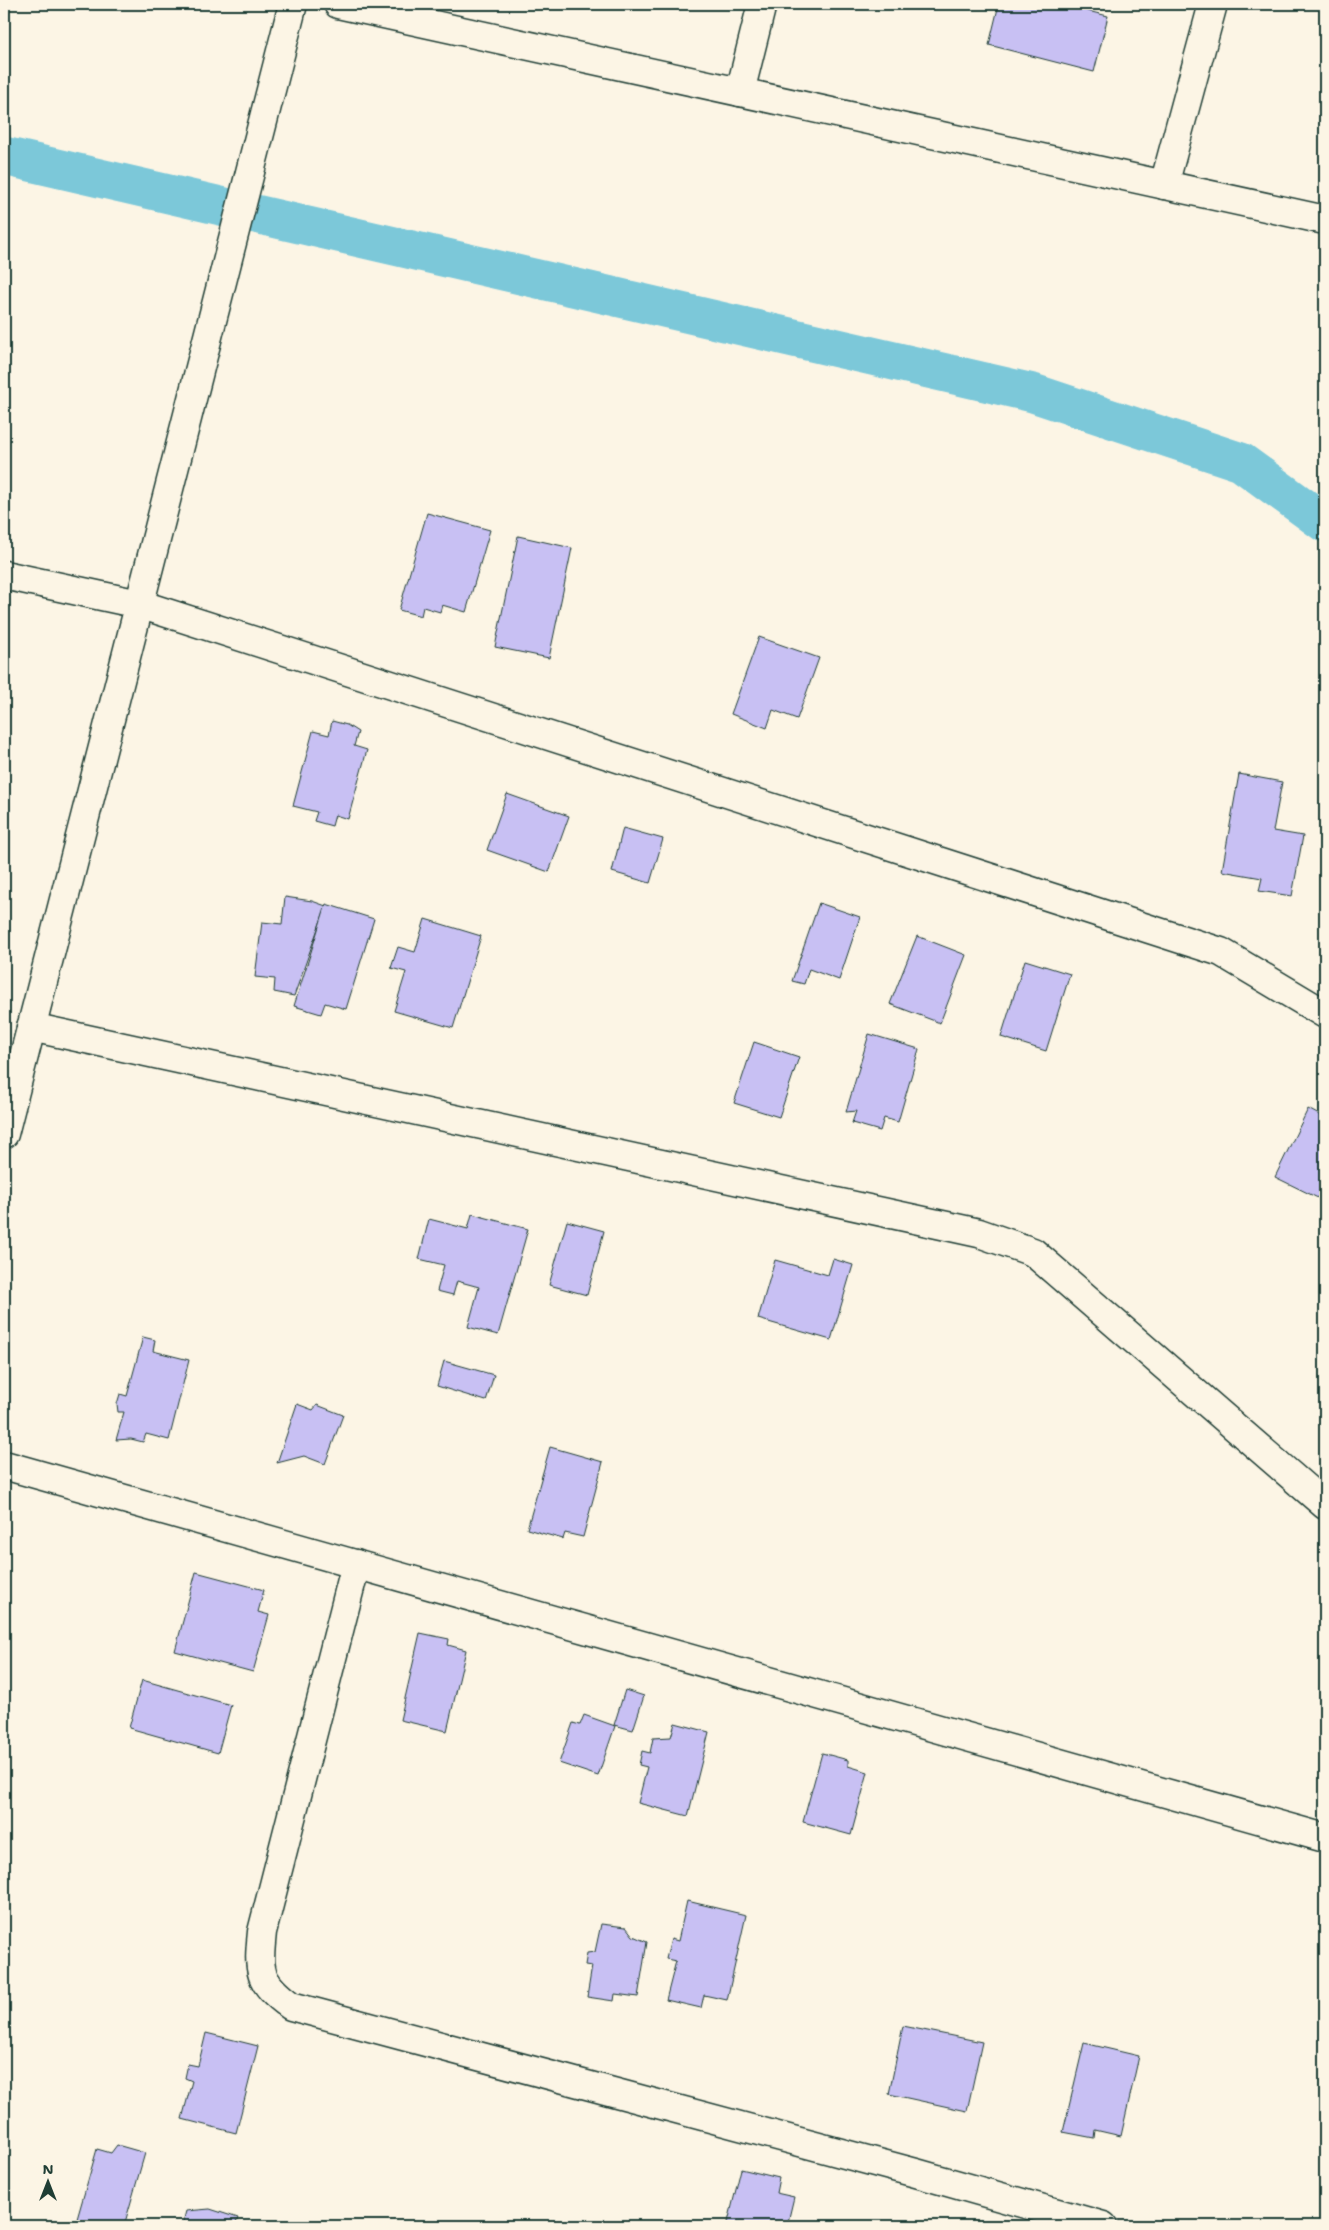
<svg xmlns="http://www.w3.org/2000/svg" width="1329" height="2230" viewBox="0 0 1329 2230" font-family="'Shantell Sans',sans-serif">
<rect width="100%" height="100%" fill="#fcf5e5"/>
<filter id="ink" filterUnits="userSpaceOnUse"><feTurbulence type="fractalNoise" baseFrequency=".02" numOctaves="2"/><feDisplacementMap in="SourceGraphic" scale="10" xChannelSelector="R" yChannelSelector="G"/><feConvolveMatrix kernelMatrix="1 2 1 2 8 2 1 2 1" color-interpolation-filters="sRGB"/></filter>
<g filter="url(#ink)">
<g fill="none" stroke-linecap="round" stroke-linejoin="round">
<polyline stroke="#7bc8d9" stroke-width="39" points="4,156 1033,393 1241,462 1325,523"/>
</g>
<g fill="#c8c0f3" stroke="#1f3d34">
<polygon points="999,4 1059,4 1108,16 1094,72 989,45"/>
<polygon points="427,513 490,530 466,612 442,605 440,612 423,607 421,616 399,610"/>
<polygon points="518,536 572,548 549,658 495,647"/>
<polygon points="759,637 819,658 797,719 773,710 767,728 731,714"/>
<polygon points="332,721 347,725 358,732 354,746 367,750 348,819 335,815 332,826 314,821 317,812 293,806 313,731 329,735"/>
<polygon points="1239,774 1282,782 1273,831 1303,836 1292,896 1259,891 1262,878 1222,871"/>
<polygon points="507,794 569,816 549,872 487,850"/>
<polygon points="623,828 663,839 650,883 612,872"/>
<polygon points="285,897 312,901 326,906 294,996 274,992 275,979 255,977 262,922 282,924"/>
<polygon points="819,903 860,917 839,980 809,969 804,984 792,981"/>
<polygon points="326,904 374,919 346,1009 325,1003 321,1014 294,1006"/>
<polygon points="425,919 481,936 453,1028 394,1011 406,972 391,968 398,947 415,952"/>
<polygon points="917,936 966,955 940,1023 890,1004"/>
<polygon points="1025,960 1070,974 1046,1051 1001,1037"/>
<polygon points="869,1034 919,1049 898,1122 884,1118 880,1131 852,1123 856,1111 846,1112"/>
<polygon points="754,1042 799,1057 779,1117 734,1103"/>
<polygon points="1308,1109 1325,1118 1325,1193 1322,1200 1275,1177"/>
<polygon points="472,1214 528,1229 498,1335 468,1327 479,1287 457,1281 453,1295 437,1291 444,1265 419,1259 429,1219 468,1229"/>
<polygon points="567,1221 604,1231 587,1295 549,1285"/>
<polygon points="833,1259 853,1265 831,1340 758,1319 775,1260 828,1275"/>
<polygon points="143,1337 155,1340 153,1351 189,1360 169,1440 146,1434 143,1442 131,1439 116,1440 124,1412 118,1412 117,1404 120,1394 127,1396"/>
<polygon points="444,1361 494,1375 486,1401 437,1386"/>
<polygon points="297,1404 313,1410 317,1405 343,1415 325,1464 304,1456 277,1463"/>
<polygon points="550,1447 603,1462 583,1537 565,1533 563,1539 527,1529"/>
<polygon points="196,1572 264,1590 258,1612 269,1615 253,1672 175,1651"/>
<polygon points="420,1633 449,1639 448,1645 466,1650 447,1731 400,1720"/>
<polygon points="142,1680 231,1705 218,1753 129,1728"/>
<polygon points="625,1690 644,1696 633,1730 614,1725"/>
<polygon points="584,1715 615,1726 598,1776 559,1763 573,1723 580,1725"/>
<polygon points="675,1723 709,1732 688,1816 638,1803 647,1767 639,1765 642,1751 650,1753 653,1738 671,1737"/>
<polygon points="822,1753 848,1760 848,1766 868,1772 851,1835 803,1822"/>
<polygon points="687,1901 746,1915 727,2000 704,1995 701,2008 666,2000 676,1961 666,1959 671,1939 678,1941"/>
<polygon points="601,1924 626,1927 633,1936 647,1942 638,1997 615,1994 614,2001 587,1997 592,1966 585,1965 587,1953 595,1952"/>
<polygon points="903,2026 982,2042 967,2111 889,2094"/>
<polygon points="206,2033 258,2046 236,2133 182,2119 192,2081 185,2078 188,2064 198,2066"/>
<polygon points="1084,2043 1139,2056 1121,2136 1095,2130 1094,2138 1063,2132"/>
<polygon points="117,2145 145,2153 124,2226 75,2226 97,2149 111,2153"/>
<polygon points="741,2169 779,2178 776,2193 794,2197 787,2226 727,2226"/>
<polygon points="210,2209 238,2218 235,2226 182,2226 186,2211"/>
</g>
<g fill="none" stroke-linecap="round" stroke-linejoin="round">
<defs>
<g id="minor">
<polyline points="338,4 1325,220"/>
<polyline points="740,92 762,4"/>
<polyline points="1164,185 1213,4"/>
<polyline points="4,575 139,604 1221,952 1325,1014"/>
<polyline points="31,1027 979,1233 1033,1252 1325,1505"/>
<polyline points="4,1134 293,4"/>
<polyline points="4,1465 1325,1838"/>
<path d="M356,1564L262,1932C258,1971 258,1982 291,2006L916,2173L1103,2226"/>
</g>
</defs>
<use href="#minor" stroke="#1f3d34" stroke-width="31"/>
<use href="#minor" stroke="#fcf5e5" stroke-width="28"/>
</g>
</g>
<rect width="1329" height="2230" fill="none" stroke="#fcf5e5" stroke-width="20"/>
<rect x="10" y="10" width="1309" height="2210" fill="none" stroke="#1f3d34" stroke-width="2" filter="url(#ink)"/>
<g transform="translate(48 2182)" stroke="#fcf5e5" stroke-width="4" paint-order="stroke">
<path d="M0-4L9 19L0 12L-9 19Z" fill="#1f3d34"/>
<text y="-8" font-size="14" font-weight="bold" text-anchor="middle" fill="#1f3d34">N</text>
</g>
</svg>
